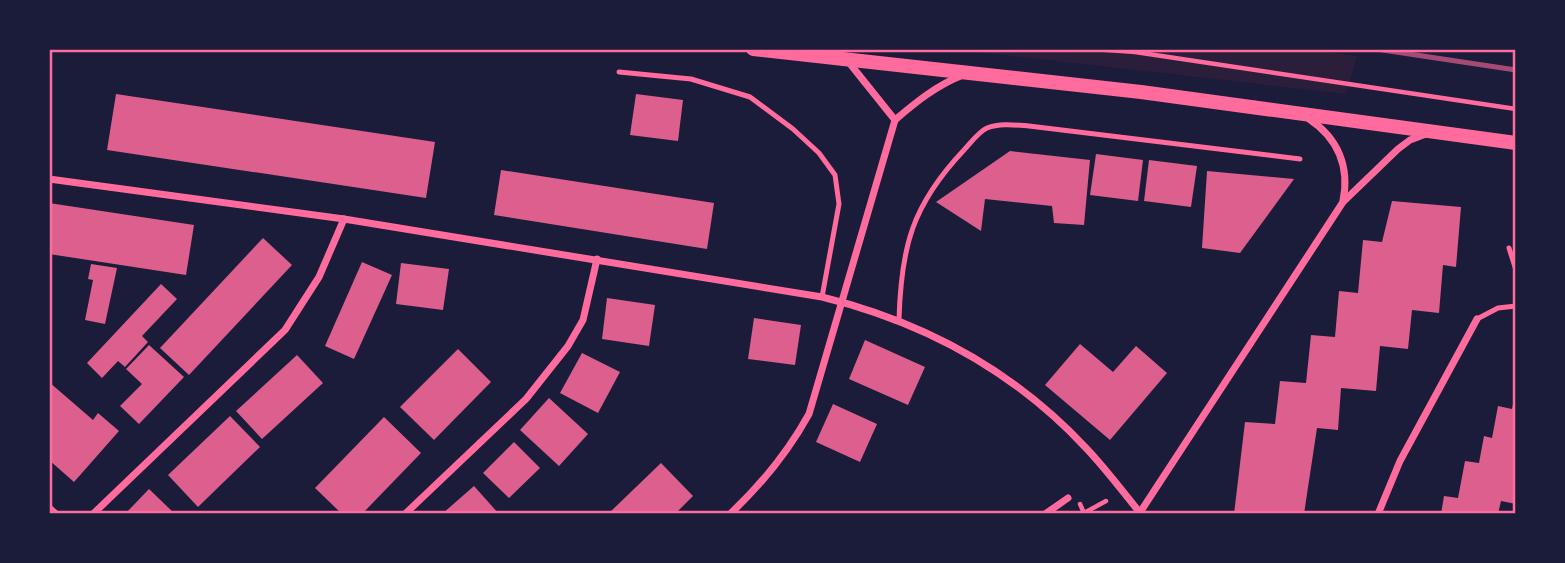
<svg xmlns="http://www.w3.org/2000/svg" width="1565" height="563" viewBox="0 0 1565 563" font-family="Barlow,sans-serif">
<rect width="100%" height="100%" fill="#1b1b3a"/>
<polygon fill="#2a1e3b" points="949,49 1304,49 1357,56 1346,94"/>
<g fill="#dd5f8e">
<polygon points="116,94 435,142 426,198 107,150"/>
<polygon points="636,94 683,100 678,141 630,135"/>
<polygon points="1010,151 1090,160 1084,225 1054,223 1052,206 985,199 981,231 936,202"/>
<polygon points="1096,154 1143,160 1138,201 1090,195"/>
<polygon points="1149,160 1197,166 1191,207 1144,201"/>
<polygon points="501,170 714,203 707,249 494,215"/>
<polygon points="1207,171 1294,179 1240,253 1202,248"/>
<polygon points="1392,201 1461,207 1456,267 1443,265 1439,313 1412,310 1408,349 1380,346 1376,391 1341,388 1338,430 1317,428 1304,514 1234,514 1245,422 1275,424 1280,381 1306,383 1311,335 1335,337 1339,291 1358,293 1363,240 1382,242"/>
<polygon points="49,203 194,225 186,275 49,254"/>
<polygon points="263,238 292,265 189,375 160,348"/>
<polygon points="362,262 392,275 354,359 325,346"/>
<polygon points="401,263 449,269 443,310 396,304"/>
<polygon points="91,264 117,268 105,324 85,320 93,280 88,279"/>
<polygon points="161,284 177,299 142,336 148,342 125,367 118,361 102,378 87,363"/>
<polygon points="607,298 655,305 649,346 602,339"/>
<polygon points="754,318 801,325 795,365 748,359"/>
<polygon points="865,340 925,367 908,405 849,379"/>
<polygon points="1080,344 1113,372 1136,346 1167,373 1110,440 1045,385"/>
<polygon points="149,345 184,377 139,424 120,406 142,384 126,369"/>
<polygon points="458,349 491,382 434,440 400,407"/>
<polygon points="582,353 620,372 598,413 560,393"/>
<polygon points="297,355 323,383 262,439 236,411"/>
<polygon points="49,382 93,420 98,413 119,431 74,482 49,460"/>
<polygon points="1515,395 1516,504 1501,501 1498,514 1441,514 1444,496 1458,498 1465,461 1479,463 1484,436 1492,438 1498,406 1512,409"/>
<polygon points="549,398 588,434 559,466 520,430"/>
<polygon points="833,404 877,424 860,462 816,442"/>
<polygon points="230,416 260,447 198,507 168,475"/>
<polygon points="384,417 421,453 362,514 342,514 315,488"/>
<polygon points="514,442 540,468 509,498 483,473"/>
<polygon points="661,463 693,496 675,514 608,514"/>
<polygon points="474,486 499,514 442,514"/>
<polygon points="149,489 175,514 125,514"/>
</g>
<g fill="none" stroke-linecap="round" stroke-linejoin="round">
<g stroke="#ff6b9d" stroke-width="4.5">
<polyline points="1093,49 1135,52 1516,109"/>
<polyline points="1080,504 1084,513 1106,501"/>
</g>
<g stroke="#ff6b9d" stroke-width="5">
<polyline points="619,72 691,79 750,97 793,129 819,153 835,175 839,204 822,297"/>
<polyline points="1509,248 1516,270"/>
<polyline points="1477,319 1498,308 1516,306"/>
<path d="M899,320C901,247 912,205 964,150C970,144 978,132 987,128C1000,123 1015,125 1029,126L1300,159"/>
</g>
<g stroke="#ff6b9d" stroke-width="7">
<polyline points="847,60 895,120"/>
<path d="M1309,119C1338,138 1350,167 1343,201"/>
<path d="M49,179L344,219L822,297C924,322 1014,371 1086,448C1106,469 1123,492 1141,514"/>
<polyline points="49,508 56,514"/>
<polyline points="93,514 285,330 319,277 344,219"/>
<polyline points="405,514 526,399 568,346 583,320 597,259"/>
<path d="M730,514C762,484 788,452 809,414L895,120C916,102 937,85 963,75"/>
<polyline points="1045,514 1068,498"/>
<polyline points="1139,514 1343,202 1398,149 1410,140 1426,134"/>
<polyline points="1378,514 1400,461 1477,319"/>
</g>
<polyline stroke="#ff6b9d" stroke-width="14" points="753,49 1141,92 1516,143"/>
<polyline stroke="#a44b75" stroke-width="5" points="1376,49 1516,70"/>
</g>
<rect width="1565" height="563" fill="none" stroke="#1b1b3a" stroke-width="102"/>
<rect x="51" y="51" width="1463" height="461" fill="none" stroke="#ff6b9d" stroke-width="2.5"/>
</svg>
